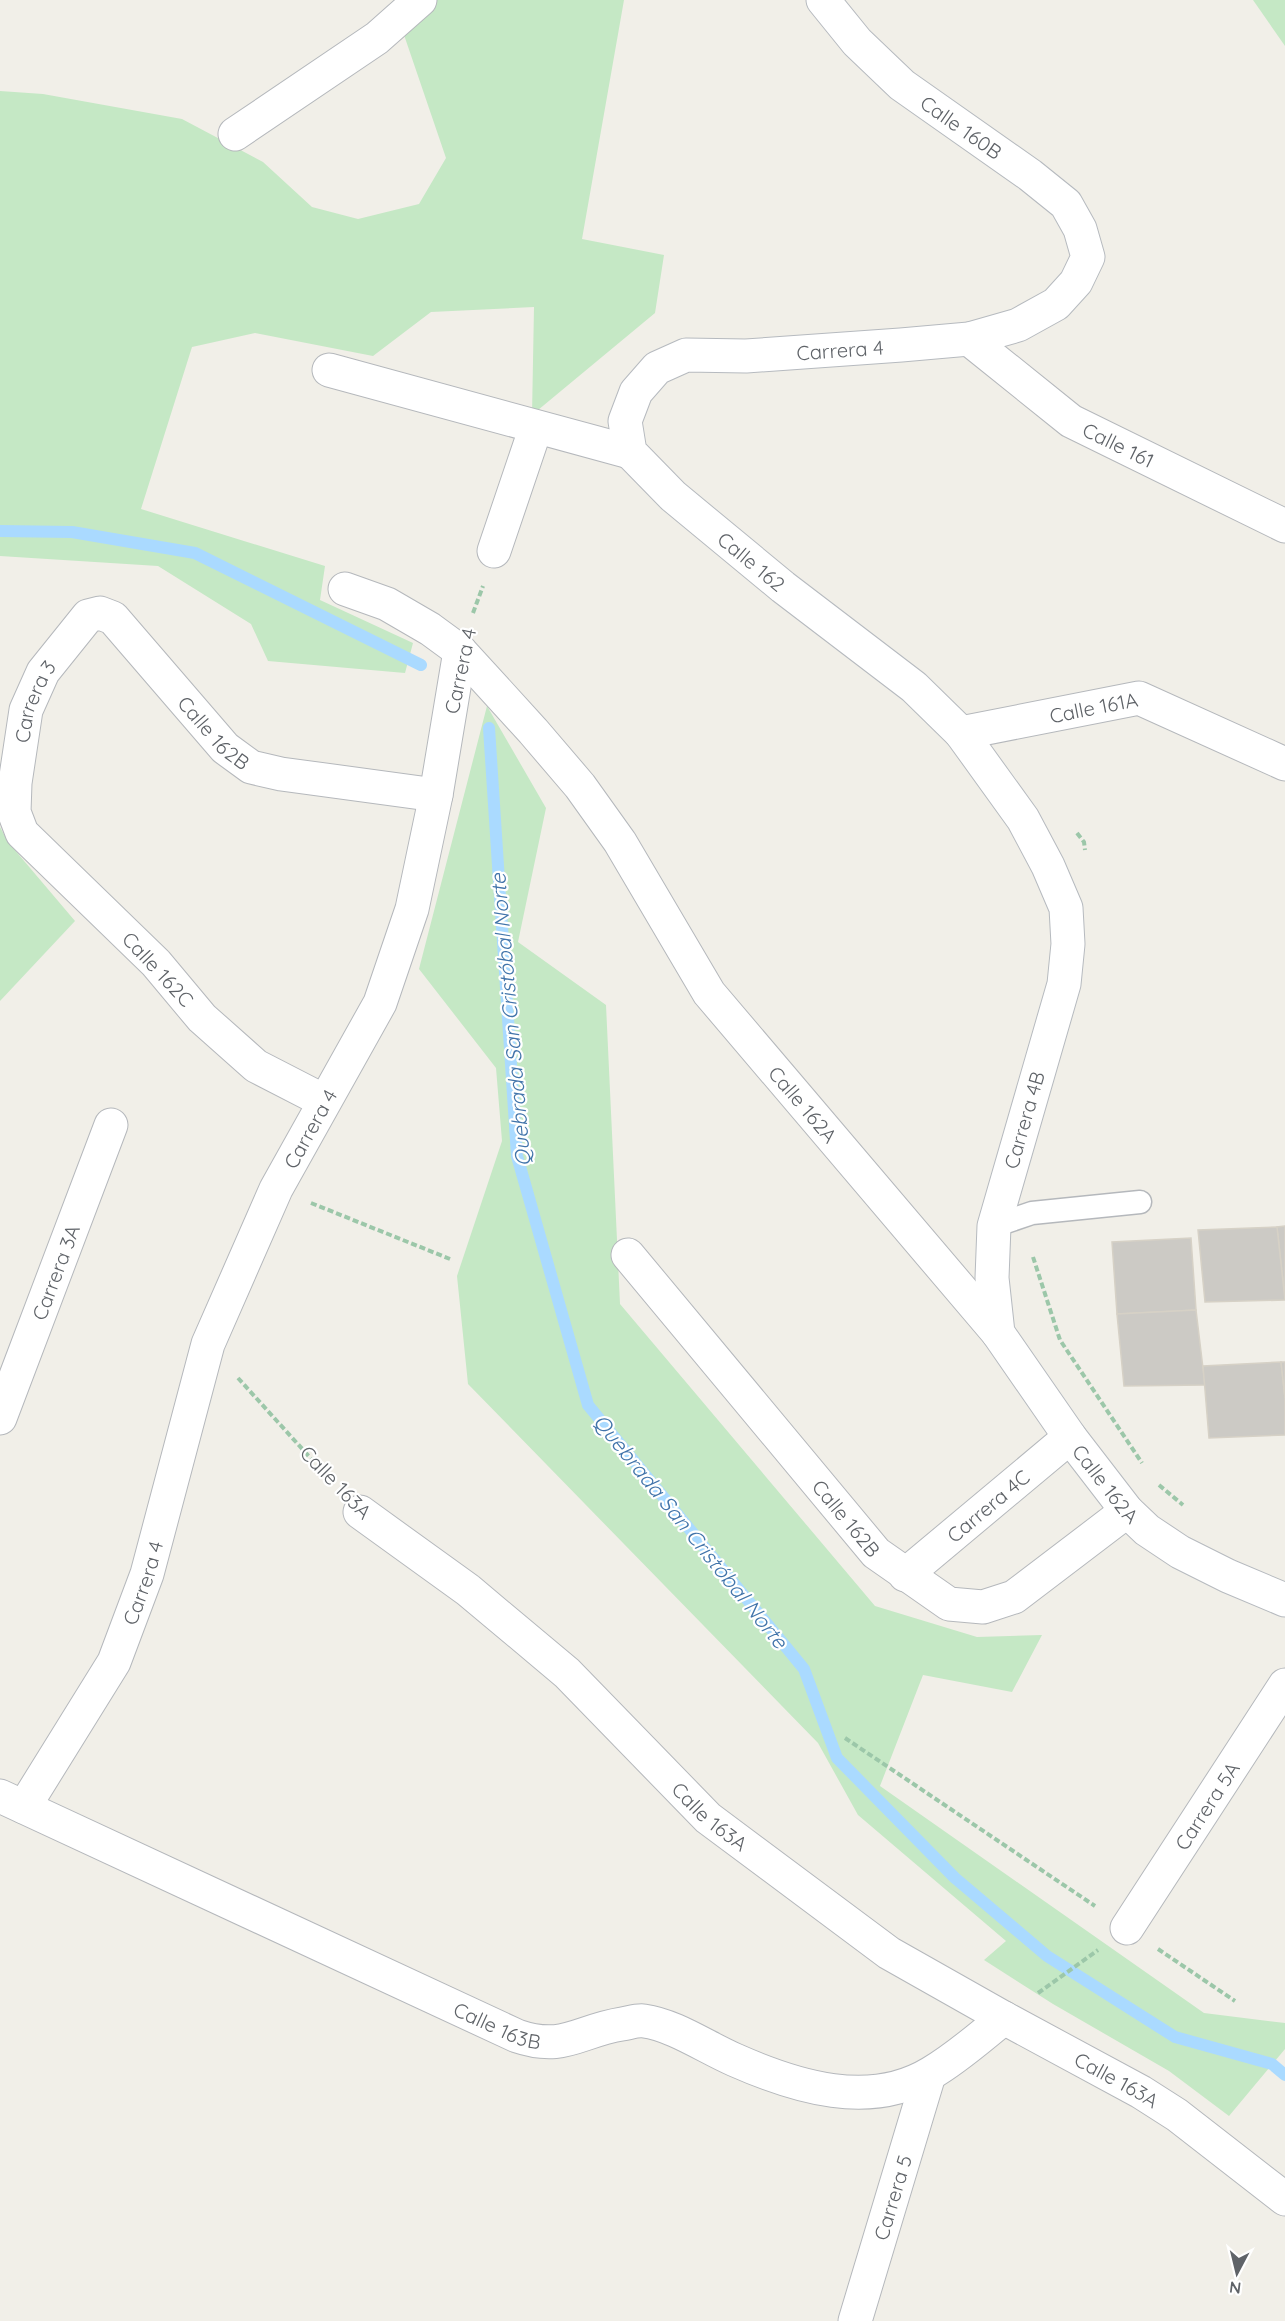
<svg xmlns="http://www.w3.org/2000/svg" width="1285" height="2321" viewBox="0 0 1285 2321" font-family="Quicksand,sans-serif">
<rect width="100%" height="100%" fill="#f1efe8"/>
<g fill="#c5e8c5">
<polygon points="423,0 624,0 582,239 664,255 655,313 532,415 534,307 431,312 373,356 255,333 192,347 141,509 325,566 320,600 413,643 405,673 268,661 251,624 158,566 0,556 0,91 43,94 182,119 263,162 312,207 358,219 419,204 446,158 403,32"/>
<polygon points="1253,0 1285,0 1285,46"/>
<polygon points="487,706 546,808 518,942 606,1005 620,1304 875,1606 977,1637 1042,1635 1012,1692 923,1675 880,1786 1204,2013 1285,2023 1285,2049 1229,2116 1169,2071 1053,2004 984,1960 1006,1941 858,1815 818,1743 468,1384 457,1276 502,1141 496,1068 419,969"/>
<polygon points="0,827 8,842 75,921 0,1001"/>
</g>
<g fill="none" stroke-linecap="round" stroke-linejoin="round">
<g stroke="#aadaff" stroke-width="12">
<polyline points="0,531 72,532 195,553 421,665"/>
<polyline points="489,728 517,1156 588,1405 804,1669 837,1758 955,1878 1047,1956 1175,2037 1272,2064 1285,2075"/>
</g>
</g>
<g fill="#cccac5" stroke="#d6d1c6" stroke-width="1.5">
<polygon points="1285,1226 1285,1300 1277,1227"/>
<polygon points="1277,1227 1285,1300 1205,1302 1198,1230"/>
<polygon points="1191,1238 1196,1310 1117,1314 1112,1242"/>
<polygon points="1196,1310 1205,1385 1124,1386 1117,1314"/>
<polygon points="1281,1362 1285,1398 1285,1435 1209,1438 1203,1366"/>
<polygon points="1281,1362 1285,1362 1285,1398"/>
</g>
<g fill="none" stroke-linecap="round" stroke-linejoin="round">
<defs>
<polyline id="lane" points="994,1226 1032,1213 1140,1202"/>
<g id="street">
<polyline points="235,134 377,38 420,0"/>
<path id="s1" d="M969,339L1071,421L1285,526"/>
<polyline points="329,370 630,452"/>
<polyline points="494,551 536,427"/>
<path id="s2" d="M345,589L387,604L430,629L460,651L533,731L580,786L620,842L709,993L998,1333"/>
<path id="s3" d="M961,733L1139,698L1285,764"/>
<path id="s4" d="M324,1101L256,1066L202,1018L156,963L22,833L14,812L15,783L26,710L43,672L88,616L100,613L113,618L225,748L251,767L281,774L436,795"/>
<path id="s5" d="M628,1255L876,1553L949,1604L983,1607L1014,1597L1127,1511"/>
<path id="s6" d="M0,1418L111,1125"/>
<path id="s7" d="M360,1512L468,1590L567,1673L708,1818L889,1953L1004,2018L1141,2092L1177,2115L1285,2199"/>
<path id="s8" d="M905,1575L1070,1437"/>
<path id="s9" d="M0,1796L517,2036C564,2052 578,2031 622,2024C629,2023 637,2020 644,2021C674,2025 707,2048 735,2060C796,2087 870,2110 931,2073C957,2058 980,2037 1004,2018"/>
<path id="s10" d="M24,1807L114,1662L147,1574L208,1344L276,1189L380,1003L412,909L436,795L460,651"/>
<path id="s11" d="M1127,1928L1285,1685"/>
<path id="s12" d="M855,2321L929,2075"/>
</g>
<g id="secondary">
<path id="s13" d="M823,0L857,42L902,85L1030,175L1066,204L1080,229L1088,257L1076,282L1056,304L1018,325L969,339L901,345L746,356L686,355L657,368L636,392L625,421L630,452L673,496L783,587L914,687L961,733L1023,819L1048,866L1066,908L1068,944L1064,984L994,1226L992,1278L998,1333L1070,1437L1127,1511L1147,1530L1180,1552L1228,1576L1285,1600"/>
</g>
</defs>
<use href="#lane" stroke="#b5b8bc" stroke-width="25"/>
<use href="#street" stroke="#b5b8bc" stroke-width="35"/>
<use href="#secondary" stroke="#b6babf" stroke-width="35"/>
<g stroke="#9cc7a9" stroke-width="4" stroke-dasharray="6 3" stroke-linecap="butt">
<polyline points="473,613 483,586"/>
<polyline points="1077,833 1084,842 1085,850"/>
<polyline points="311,1203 450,1259"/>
<polyline points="1033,1257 1060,1340 1142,1463"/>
<polyline points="238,1378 334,1484"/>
<polyline points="1159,1485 1183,1505"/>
<polyline points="845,1738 1095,1906"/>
<polyline points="1158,1949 1235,2001"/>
<polyline points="1038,1993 1098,1950"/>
</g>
<use href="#lane" stroke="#fff" stroke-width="22"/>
<use href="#street" stroke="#fff" stroke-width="33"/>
<use href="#secondary" stroke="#fff" stroke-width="33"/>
</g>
<g text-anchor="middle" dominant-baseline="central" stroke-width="4.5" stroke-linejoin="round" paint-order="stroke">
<g font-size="20" fill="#5f6368" stroke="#fff">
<text stroke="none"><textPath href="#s13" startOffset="189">Calle 160B</textPath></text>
<text transform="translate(840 350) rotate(-4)">Carrera 4</text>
<text stroke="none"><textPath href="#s1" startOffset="184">Calle 161</textPath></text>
<text stroke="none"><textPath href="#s13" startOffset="1102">Calle 162</textPath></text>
<text transform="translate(460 671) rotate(-78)">Carrera 4</text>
<text stroke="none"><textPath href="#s4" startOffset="543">Carrera 3</textPath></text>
<text stroke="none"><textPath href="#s3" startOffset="135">Calle 161A</textPath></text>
<text stroke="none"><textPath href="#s4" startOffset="825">Calle 162B</textPath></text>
<text transform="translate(158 969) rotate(47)">Calle 162C</text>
<text stroke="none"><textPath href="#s2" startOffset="702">Calle 162A</textPath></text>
<text transform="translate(1024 1120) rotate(-74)">Carrera 4B</text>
<text stroke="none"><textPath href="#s10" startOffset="741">Carrera 4</textPath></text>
<text stroke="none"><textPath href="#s6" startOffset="156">Carrera 3A</textPath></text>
<text transform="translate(336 1482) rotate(46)">Calle 163A</text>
<text stroke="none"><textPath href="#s13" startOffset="2199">Calle 162A</textPath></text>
<text stroke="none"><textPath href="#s8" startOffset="108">Carrera 4C</textPath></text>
<text stroke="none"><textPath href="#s5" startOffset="342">Calle 162B</textPath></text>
<text stroke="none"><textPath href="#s10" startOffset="255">Carrera 4</textPath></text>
<text stroke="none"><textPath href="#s11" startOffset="146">Carrera 5A</textPath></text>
<text stroke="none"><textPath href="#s7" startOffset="465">Calle 163A</textPath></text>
<text stroke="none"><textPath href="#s9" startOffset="548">Calle 163B</textPath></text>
<text stroke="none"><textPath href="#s7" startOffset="951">Calle 163A</textPath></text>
<text stroke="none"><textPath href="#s12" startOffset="129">Carrera 5</textPath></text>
</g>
<g font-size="21" font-style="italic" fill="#4174aa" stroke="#fff">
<text transform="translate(510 1020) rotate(-95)">Quebrada San Cristóbal Norte</text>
<text transform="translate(691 1531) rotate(51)">Quebrada San Cristóbal Norte</text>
</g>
</g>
<g transform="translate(1237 2273) rotate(187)" stroke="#ffffff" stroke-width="4.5" paint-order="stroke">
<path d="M0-4.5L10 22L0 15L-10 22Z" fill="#5f6368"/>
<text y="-9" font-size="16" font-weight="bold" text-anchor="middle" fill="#5f6368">N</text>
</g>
</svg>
